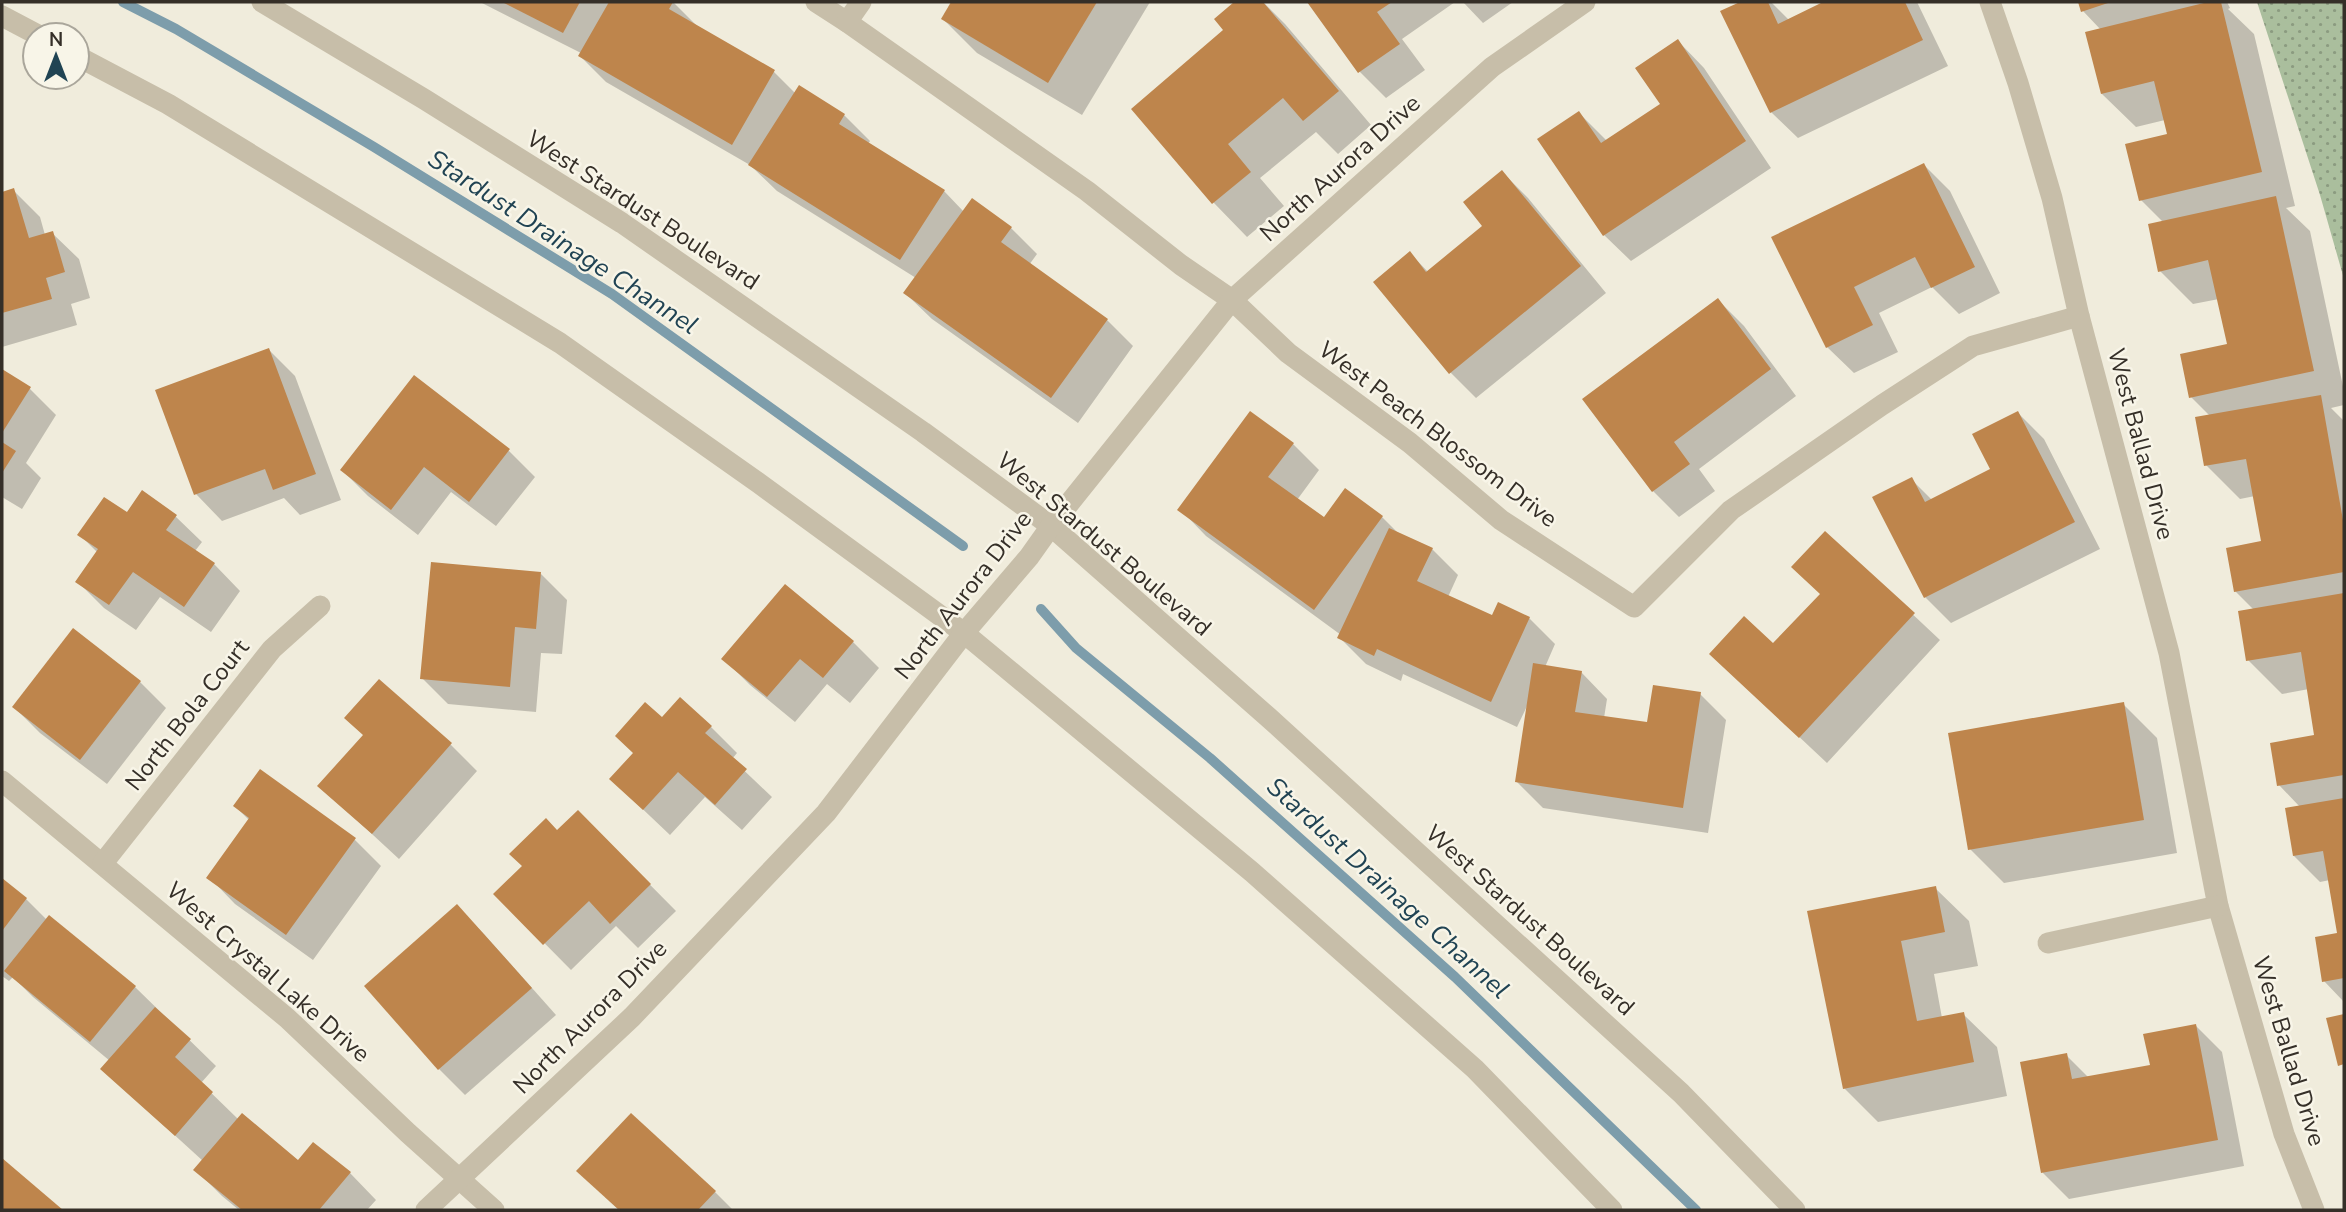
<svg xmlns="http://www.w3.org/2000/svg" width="2346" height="1212" viewBox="0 0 2346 1212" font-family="'Nunito Sans',sans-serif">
<defs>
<pattern id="grass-dots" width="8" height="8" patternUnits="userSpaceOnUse" patternTransform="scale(1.75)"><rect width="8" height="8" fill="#aabe9d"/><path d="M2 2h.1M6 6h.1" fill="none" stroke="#8b9b80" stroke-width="1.8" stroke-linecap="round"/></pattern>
</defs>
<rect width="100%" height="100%" fill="#f0ecdc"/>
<polygon fill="url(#grass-dots)" points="2257,2 2344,2 2344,279 2320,195"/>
<g fill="#0003">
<polygon points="480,2 673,2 699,28 774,72 795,93 844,115 870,141 868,144 944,191 964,212 1011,228 1037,254 1029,265 1107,320 1133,346 1078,423 932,319 905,293 916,278 777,191 750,165 606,82 580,56 581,53"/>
<polygon points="954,2 1150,2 1082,115 977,53 943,19"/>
<polygon points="1237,2 1263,2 1285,24 1371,125 1338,154 1316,132 1260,178 1284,206 1247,237 1214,203 1133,109 1226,31 1216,19"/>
<polygon points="1309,2 1455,2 1402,39 1425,70 1386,98 1360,72"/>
<polygon points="1463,2 1513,2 1483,23"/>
<polygon points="1745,2 1771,2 1789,20 1827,2 1917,2 1948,66 1798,138 1771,112 1723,12"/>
<polygon points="2080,2 2227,2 2230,8 2228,9 2254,34 2295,206 2286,208 2310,231 2344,391 2344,405 2331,408 2344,421 2344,1002 2324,981 2339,934 2330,880 2320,882 2294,856 2300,807 2279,785 2316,737 2309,689 2282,694 2248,660 2254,610 2235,591 2263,543 2255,496 2240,499 2206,465 2210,416 2191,397 2229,346 2219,299 2193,304 2160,271 2163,222 2141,200 2169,136 2165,120 2136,127 2102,94 2101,30 2083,11"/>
<polygon points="1678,41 1704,68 1771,168 1631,261 1604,235 1579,113 1607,141 1662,104"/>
<polygon points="1924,165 1950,191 2000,293 1959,314 1932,287 1879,313 1898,352 1854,373 1827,347 1774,238"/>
<polygon points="1502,172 1528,198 1606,293 1476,398 1450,372 1410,253 1428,272 1485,226"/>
<polygon points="13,190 40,217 45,235 52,233 79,259 90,298 71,304 77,325 2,347 2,194"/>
<polygon points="1718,300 1744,326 1796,396 1699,469 1715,491 1679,517 1653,491"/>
<polygon points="269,350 295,376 341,500 300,515 284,498 222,521 196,494 158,391"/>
<polygon points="2,371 30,389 56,415 26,463 41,478 22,509 2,497"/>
<polygon points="2018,413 2044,439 2100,549 1951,623 1925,597 1911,479 1932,500 1992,470"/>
<polygon points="1293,444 1319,470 1297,500 1324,520 1382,517 1399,534 1432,549 1458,575 1448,597 1493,618 1529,618 1555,644 1545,667 1581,672 1607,699 1604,718 1649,724 1700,694 1726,720 1708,833 1543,808 1517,782 1528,704 1517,727 1403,674 1401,681 1366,664 1340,638 1341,635 1206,536 1180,509"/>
<polygon points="509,451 535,477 496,526 451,492 418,535 368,496 342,470"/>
<polygon points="127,515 175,516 202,542 195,551 214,564 240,591 211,632 160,597 136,630 104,608 78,582 98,553 80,535"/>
<polygon points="1826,533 1940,640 1827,763 1711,654 1774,646 1821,595"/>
<polygon points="541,574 567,600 562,654 541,653 536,712 448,704 422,678"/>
<polygon points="853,642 879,668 850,703 827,684 795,722 750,685 724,659"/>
<polygon points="140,682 166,708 107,784 40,733 14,707"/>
<polygon points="379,682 451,745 477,771 399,859 320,786 365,736"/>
<polygon points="2123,704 2157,738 2177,853 2004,883 1970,849"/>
<polygon points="663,720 711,727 737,753 732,759 772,797 742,830 705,797 670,835 611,779"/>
<polygon points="260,771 355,840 381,866 313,960 235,904 209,877 250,821 235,806"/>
<polygon points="578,812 676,911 638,948 616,926 571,970 496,894"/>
<polygon points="2,881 26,899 47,920 135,987 216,1066 201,1083 238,1119 298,1162 350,1173 376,1200 367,1210 239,1210 222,1196 196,1170 203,1161 102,1069 110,1061 33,997 13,977 9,981 2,976"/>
<polygon points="1935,888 1969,921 1978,966 1934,974 1942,1018 1963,1014 1997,1047 2007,1096 1878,1122 1844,1088 1809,913"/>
<polygon points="457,907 483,933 556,1015 465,1095 439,1069 366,987"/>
<polygon points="2196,1026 2222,1052 2244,1166 2069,1199 2043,1173 2066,1055 2089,1078 2152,1066"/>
<polygon points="2,1160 60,1210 2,1210"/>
<polygon points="715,1192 733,1210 619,1210 605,1197"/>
</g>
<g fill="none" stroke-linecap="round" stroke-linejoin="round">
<g stroke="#7d9dab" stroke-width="10">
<polyline points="123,2 176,29 374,147 612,294 963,546"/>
<polyline points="1041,609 1076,648 1210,758 1455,977 1696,1210"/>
</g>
</g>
<g fill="#be854c">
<polygon points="502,2 580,2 563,33"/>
<polygon points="609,2 673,2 669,9 775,70 732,145 578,56"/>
<polygon points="951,2 1097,2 1048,83 941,19"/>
<polygon points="1234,2 1263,2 1339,91 1303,121 1283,98 1228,144 1251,172 1212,204 1131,109 1223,30 1214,19"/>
<polygon points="1307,2 1392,2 1377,12 1400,44 1358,73"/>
<polygon points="1740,2 1768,2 1778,24 1823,2 1905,2 1923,40 1770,113 1720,11"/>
<polygon points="2078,2 2111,2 2081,12"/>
<polygon points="2208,2 2221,2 2262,172 2139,201 2125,144 2167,134 2154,81 2101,94 2085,32"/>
<polygon points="1678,39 1746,141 1603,236 1537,139 1579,111 1601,143 1660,104 1635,68"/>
<polygon points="799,85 845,114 839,124 945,190 900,260 748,165"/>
<polygon points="1924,163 1975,267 1931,288 1915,257 1854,287 1873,325 1826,348 1771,237"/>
<polygon points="1502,170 1581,266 1449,374 1373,282 1410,251 1426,272 1482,226 1463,202"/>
<polygon points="14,188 29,238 53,231 65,272 46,278 52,299 2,313 2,192"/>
<polygon points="2276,196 2314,371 2189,398 2180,354 2227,344 2208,260 2158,272 2148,224"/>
<polygon points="972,198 1012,227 1001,242 1108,319 1051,398 903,293"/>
<polygon points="1718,298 1771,369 1674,442 1690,464 1652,492 1582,399"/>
<polygon points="269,348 316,474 273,490 265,469 194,495 155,390"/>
<polygon points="2,369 31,387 2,433"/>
<polygon points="414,375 510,449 469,502 424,467 391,510 340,470"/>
<polygon points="2321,395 2344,526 2344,572 2234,592 2226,548 2261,541 2246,459 2204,466 2195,417"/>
<polygon points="1250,411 1294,443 1268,477 1324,517 1345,488 1383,516 1314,610 1177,510"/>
<polygon points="2018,411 2075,522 1924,598 1872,497 1912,477 1925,502 1990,469 1972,434"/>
<polygon points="2,442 16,451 2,473"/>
<polygon points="142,490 177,515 166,530 215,563 184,607 133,572 109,605 75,582 98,549 77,535 104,497 127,512"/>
<polygon points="1389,528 1433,548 1417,581 1492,615 1498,602 1530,617 1491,702 1377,649 1374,656 1337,638"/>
<polygon points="1825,531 1915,613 1799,738 1709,654 1744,616 1773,643 1820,594 1791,567"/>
<polygon points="431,562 541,572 536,629 515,627 510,687 420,679"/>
<polygon points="785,584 854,641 823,678 800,659 767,697 721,659"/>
<polygon points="2344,593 2344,775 2277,786 2270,743 2314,735 2301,652 2246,661 2238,611"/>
<polygon points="73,628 141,681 80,760 12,707"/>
<polygon points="1533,663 1582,671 1575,712 1647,722 1653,685 1701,692 1683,808 1515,782"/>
<polygon points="379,679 452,743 372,834 317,786 363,735 344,718"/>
<polygon points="680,697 712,726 705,733 747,769 715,805 678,772 643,810 609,779 633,753 615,736 645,702 662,717"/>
<polygon points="2124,702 2144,820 1968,850 1948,733"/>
<polygon points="260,769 356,838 286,935 206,878 249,818 233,806"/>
<polygon points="2344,798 2344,978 2322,982 2315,937 2337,933 2323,851 2293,856 2285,808"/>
<polygon points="578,810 651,884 610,924 589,901 543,945 493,894 522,866 509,854 546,818 557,830"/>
<polygon points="2,878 27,898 2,931"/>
<polygon points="1936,886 1945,932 1901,941 1917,1021 1964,1012 1974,1062 1843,1089 1807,911"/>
<polygon points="457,904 532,988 438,1070 364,986"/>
<polygon points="49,915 136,986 90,1042 4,971"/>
<polygon points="155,1007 191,1039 175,1057 213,1092 175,1136 100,1069"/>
<polygon points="2344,1014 2344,1064 2338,1066 2326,1018"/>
<polygon points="2196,1024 2218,1140 2041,1173 2020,1062 2067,1053 2072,1079 2150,1065 2143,1034"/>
<polygon points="242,1113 298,1160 313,1142 351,1172 319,1210 242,1210 193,1170"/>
<polygon points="631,1113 716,1191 698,1210 619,1210 576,1171"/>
<polygon points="2,1158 63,1210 2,1210"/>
</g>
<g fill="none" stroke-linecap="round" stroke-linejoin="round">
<g stroke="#c7bea9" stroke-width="21">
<polyline points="262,2 424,99 622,223 923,432 1051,526 1268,717 1681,1093 1795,1210"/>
<polyline points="816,2 847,22 1087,191 1181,265 1232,300 1288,353 1410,443 1501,520 1634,607 1731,510 1882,405 1973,346 2079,316"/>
<polyline points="1990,2 2018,83 2052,198 2079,316 2169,653 2218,906 2284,1134 2314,1210"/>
<polyline points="2,16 38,35"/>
<polyline points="847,22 861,2"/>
<polyline points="77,56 168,104 560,343 760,484 964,633 1252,872 1475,1069 1612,1210"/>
<polyline points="2,781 287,1018 408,1133 494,1210"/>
<polyline points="103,863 272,649 320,606"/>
<polyline points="2048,943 2218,906"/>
<polyline points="426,1210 632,1017 826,813 964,633 1029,557 1051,526 1232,300 1492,67 1585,2"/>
</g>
</g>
<g text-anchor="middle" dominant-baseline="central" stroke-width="5" stroke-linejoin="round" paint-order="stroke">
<g font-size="24" fill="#352f28" stroke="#f8f5e8">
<text transform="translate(1340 168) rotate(-42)">North Aurora Drive</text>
<text transform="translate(643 210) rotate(33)">West Stardust Boulevard</text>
<text transform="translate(1438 434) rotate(37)">West Peach Blossom Drive</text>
<text transform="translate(2141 444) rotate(75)">West Ballad Drive</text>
<text transform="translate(1104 544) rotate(40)">West Stardust Boulevard</text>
<text transform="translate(963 595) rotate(-52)">North Aurora Drive</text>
<text transform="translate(187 715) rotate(-52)">North Bola Court</text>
<text transform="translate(1530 920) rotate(42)">West Stardust Boulevard</text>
<text transform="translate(268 972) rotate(41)">West Crystal Lake Drive</text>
<text transform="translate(590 1017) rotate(-45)">North Aurora Drive</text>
<text transform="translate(2289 1051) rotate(73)">West Ballad Drive</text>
</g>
<g font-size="26" font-style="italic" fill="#204353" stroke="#f8f5e8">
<text transform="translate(563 242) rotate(33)">Stardust Drainage Channel</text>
<text transform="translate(1388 888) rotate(42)">Stardust Drainage Channel</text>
</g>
</g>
<rect width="2346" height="1212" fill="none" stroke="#352f28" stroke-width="7"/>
<g transform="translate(56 56)"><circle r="33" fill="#f8f5e8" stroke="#aaa69b" stroke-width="2"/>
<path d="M0-5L12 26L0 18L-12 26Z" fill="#204353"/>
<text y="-10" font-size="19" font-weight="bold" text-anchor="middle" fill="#352f28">N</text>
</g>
</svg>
